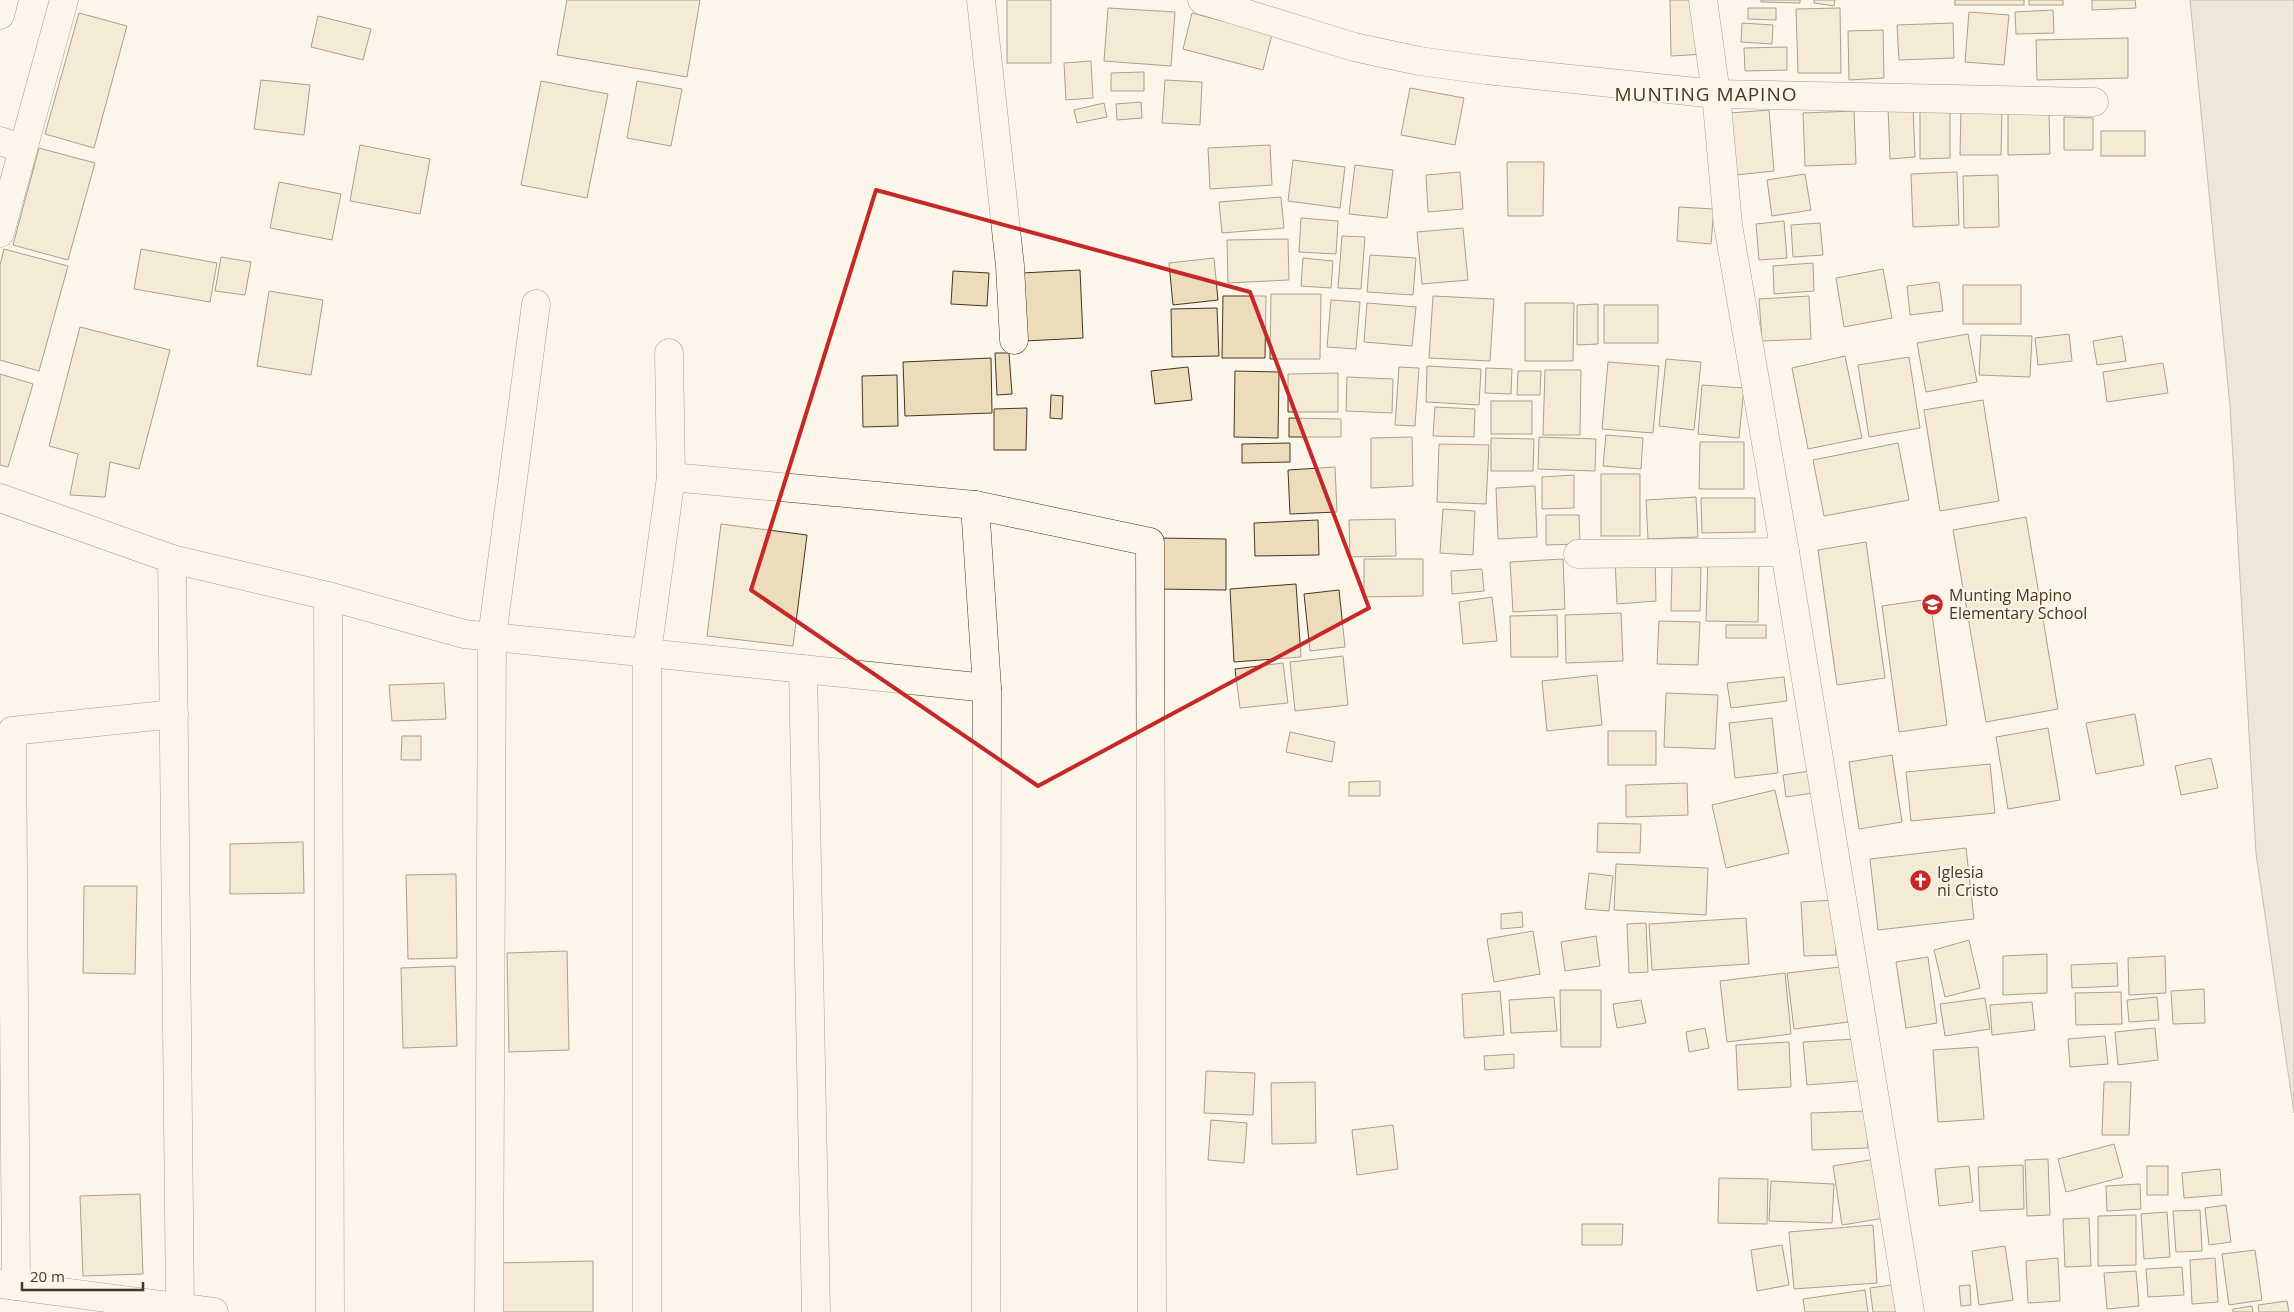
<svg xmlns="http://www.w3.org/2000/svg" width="2294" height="1312" viewBox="0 0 2294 1312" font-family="'Open Sans',sans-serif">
<rect width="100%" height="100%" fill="#fbf6e9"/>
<polygon fill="#dcd4c6" stroke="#887966" points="2190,0 2294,0 2294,1113 2256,853 2230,406"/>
<g fill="#ecdcbc" stroke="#4a3520">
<polygon points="567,0 700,0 687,77 557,55"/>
<rect x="1007" y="0" width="44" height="63"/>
<polygon points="1670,0 1702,0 1705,54 1671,56"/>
<polygon points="1761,0 1800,0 1800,3 1761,2"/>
<polygon points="1814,0 1835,0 1834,6 1814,3"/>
<rect x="1955" y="0" width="69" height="5"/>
<rect x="2029" y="0" width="34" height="5"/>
<polygon points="2092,0 2135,0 2136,8 2092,10"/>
<polygon points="1108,8 1175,12 1171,66 1104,61"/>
<polygon points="1748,8 1776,8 1776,20 1748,19"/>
<polygon points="1840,8 1841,73 1798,73 1796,9"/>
<polygon points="2053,10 2054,33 2016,34 2015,12"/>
<polygon points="1969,12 2009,15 2004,65 1965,62"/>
<polygon points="79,13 127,26 94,148 45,134"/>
<polygon points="1192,13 1272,34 1263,70 1183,49"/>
<polygon points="318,16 371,29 363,60 311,47"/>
<polygon points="1742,23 1773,25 1772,44 1741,42"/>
<polygon points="1953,23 1954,58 1899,60 1897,25"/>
<polygon points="1883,30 1884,78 1849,80 1848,31"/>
<polygon points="2128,38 2128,78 2037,80 2036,40"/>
<polygon points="1787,47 1787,70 1745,71 1744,48"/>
<polygon points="1091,61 1093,98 1066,100 1064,63"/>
<polygon points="1144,72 1144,91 1111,91 1111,73"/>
<polygon points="261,80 310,85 304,135 254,129"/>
<polygon points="1165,80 1202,82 1200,125 1162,123"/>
<polygon points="541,81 608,94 587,198 521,185"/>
<polygon points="637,81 682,89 671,146 627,138"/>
<polygon points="1410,88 1464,98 1455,145 1401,135"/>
<polygon points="1141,102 1142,118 1117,120 1116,104"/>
<polygon points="1104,103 1107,117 1077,123 1074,110"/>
<polygon points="1950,104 1950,158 1920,159 1920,105"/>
<polygon points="1888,107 1913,107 1915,157 1890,159"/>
<polygon points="1769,110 1774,171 1736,175 1730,113"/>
<polygon points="1961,110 2002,111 2001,155 1960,155"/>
<polygon points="1854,111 1856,164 1805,166 1803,113"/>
<polygon points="2049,112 2050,154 2008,155 2008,113"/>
<polygon points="2064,117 2093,118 2093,150 2064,150"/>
<rect x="2101" y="131" width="44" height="25"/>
<polygon points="360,145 430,159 420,214 350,201"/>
<polygon points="1270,145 1272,185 1210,189 1208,148"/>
<polygon points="39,148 95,163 68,260 13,245"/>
<polygon points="1293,160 1345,167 1340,208 1288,201"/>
<polygon points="1507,162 1544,162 1543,216 1508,216"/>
<polygon points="1355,165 1393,170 1387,218 1349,214"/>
<polygon points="1460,172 1463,209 1428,212 1426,175"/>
<polygon points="1957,172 1959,225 1913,227 1911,174"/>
<polygon points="1805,174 1811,210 1772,216 1767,180"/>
<polygon points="1998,175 1999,227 1964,228 1963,176"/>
<polygon points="279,182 341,194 332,240 270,228"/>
<polygon points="1281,197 1284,228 1222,233 1219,202"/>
<polygon points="1679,207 1714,209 1711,244 1677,241"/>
<polygon points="1301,218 1338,221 1336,254 1299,252"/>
<polygon points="1784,221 1787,258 1759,260 1756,224"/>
<polygon points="1820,223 1823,255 1793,257 1791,225"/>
<polygon points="1463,228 1468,280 1422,284 1417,232"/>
<polygon points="1342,236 1365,237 1361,289 1338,288"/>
<polygon points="1288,239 1289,280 1228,283 1227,240"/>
<polygon points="4,249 68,266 39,371 0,360 0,265"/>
<polygon points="141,249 217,263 210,302 134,289"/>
<polygon points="1370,255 1416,258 1413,295 1367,292"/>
<polygon points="221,257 251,262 245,295 215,291"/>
<polygon points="1214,258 1218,300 1173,305 1169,263"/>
<polygon points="1303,258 1333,261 1331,288 1301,286"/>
<polygon points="1813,263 1814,291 1774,294 1773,266"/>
<polygon points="1883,269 1892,318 1844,327 1836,278"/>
<polygon points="1080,270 1083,338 1025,341 1022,273"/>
<polygon points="953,271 989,273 987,306 951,304"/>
<polygon points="1939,282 1943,311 1910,315 1907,286"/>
<rect x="1963" y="285" width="58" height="39"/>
<polygon points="269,291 323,300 311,375 257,366"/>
<polygon points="1271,294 1321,294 1320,359 1270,359"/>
<polygon points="1223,296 1266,296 1265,358 1222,358"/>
<polygon points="1433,296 1494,299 1490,361 1429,358"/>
<polygon points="1809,296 1811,339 1762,341 1759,299"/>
<polygon points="1331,300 1360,302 1356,349 1327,347"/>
<polygon points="1367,303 1416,307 1412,346 1364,342"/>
<polygon points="1525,303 1574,303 1573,361 1525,361"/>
<polygon points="1598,304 1598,344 1577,345 1577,305"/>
<rect x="1604" y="305" width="54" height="38"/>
<polygon points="1217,308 1219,356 1172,357 1171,309"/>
<polygon points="80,327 170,350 139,469 110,462 105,497 70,495 78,454 49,446"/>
<polygon points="1968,334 1977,382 1926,392 1917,343"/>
<polygon points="2069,334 2072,361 2038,365 2035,338"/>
<polygon points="1981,335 2032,336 2030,377 1979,375"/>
<polygon points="2122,336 2126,361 2097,365 2093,341"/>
<polygon points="995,353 1009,353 1012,394 997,395"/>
<polygon points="1845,356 1862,438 1808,449 1792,368"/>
<polygon points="1909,357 1920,428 1869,437 1858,365"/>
<polygon points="991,358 992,413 905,416 903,362"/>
<polygon points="1666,359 1701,362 1694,430 1659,426"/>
<polygon points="1608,362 1659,366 1653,433 1602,429"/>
<polygon points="2163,363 2168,393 2107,402 2103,372"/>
<polygon points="1427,366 1481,369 1479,405 1426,402"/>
<polygon points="1188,367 1192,400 1155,404 1151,371"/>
<polygon points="1399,367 1419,368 1415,426 1395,425"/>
<polygon points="1486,368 1512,369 1511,394 1485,393"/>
<polygon points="1545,370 1581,370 1580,435 1543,435"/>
<polygon points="1235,371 1279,372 1278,438 1234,437"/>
<polygon points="1518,371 1541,371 1540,395 1517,395"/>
<polygon points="1338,373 1338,412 1288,412 1288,374"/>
<polygon points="0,374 33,384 8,467 0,465"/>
<polygon points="897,375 898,426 863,427 862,376"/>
<polygon points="1347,377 1393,379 1392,413 1346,411"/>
<polygon points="1702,385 1744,388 1739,438 1698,434"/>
<polygon points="1051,395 1063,396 1062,419 1050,418"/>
<polygon points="1983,400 1999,501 1940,511 1924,410"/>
<rect x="1491" y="401" width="41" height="33"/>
<polygon points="1435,407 1475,409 1474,437 1433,436"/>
<polygon points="1027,408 1026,450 994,450 994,409"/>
<polygon points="1289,418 1341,419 1341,437 1289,437"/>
<polygon points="1606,435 1643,438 1641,469 1603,466"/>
<polygon points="1412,437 1413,486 1371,488 1371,438"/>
<polygon points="1539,437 1596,439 1595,471 1538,469"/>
<polygon points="1491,438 1534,439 1533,471 1491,471"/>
<polygon points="1700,442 1744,442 1744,489 1699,489"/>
<polygon points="1290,443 1290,462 1242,463 1242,444"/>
<polygon points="1898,443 1909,500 1824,516 1813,460"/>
<polygon points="1439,444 1489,445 1486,504 1437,502"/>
<polygon points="1335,467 1337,512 1290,514 1288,470"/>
<rect x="1601" y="474" width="39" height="62"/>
<polygon points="1574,475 1574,508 1542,509 1542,477"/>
<polygon points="1535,486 1537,537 1498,539 1496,488"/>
<polygon points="1696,497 1698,537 1648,539 1646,500"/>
<polygon points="1701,498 1755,498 1755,532 1702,533"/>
<polygon points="1443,509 1475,511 1473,555 1440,553"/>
<polygon points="1546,515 1579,515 1580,544 1546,545"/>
<polygon points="2026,517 2058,709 1986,722 1953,530"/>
<polygon points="1395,519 1396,556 1350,557 1349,520"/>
<polygon points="1318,520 1319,555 1255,556 1254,523"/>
<polygon points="721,524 807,535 793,646 707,636"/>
<polygon points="1157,538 1226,539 1226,590 1157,589"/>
<polygon points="1866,542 1885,678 1837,685 1818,550"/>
<polygon points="1655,555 1656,601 1617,604 1615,558"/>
<polygon points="1708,558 1759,559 1758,622 1706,621"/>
<polygon points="1364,559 1423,559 1423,596 1364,597"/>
<polygon points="1563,559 1565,609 1513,612 1510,562"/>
<polygon points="1672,566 1701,567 1700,611 1671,611"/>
<polygon points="1482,569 1484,591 1452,594 1451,571"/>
<polygon points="1296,584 1301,657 1234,662 1230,589"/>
<polygon points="1339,590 1345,647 1310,651 1304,594"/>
<polygon points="1492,597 1497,641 1463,644 1459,602"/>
<polygon points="1930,599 1947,725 1899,732 1882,606"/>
<polygon points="1621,613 1623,661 1566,663 1565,615"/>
<polygon points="1557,615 1558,657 1511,657 1510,616"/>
<polygon points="1659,621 1700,622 1698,665 1657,664"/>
<rect x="1726" y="625" width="40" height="13"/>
<polygon points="1343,656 1348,705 1295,711 1290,662"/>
<polygon points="1283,663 1288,703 1240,708 1235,669"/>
<polygon points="1597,675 1602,725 1547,731 1542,681"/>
<polygon points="1784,677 1787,701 1731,708 1727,683"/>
<polygon points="444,683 446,719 392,721 389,685"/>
<polygon points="1666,693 1718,695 1715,749 1664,747"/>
<polygon points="2135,714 2144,765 2096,774 2086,723"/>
<polygon points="1772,718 1778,773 1735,778 1729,723"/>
<polygon points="2048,728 2060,800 2008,809 1996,737"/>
<rect x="1608" y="731" width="48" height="34"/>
<polygon points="1290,732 1335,742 1332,762 1286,752"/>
<polygon points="402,736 421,736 421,760 401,760"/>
<polygon points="1892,755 1902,822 1859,829 1849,762"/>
<polygon points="2211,758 2218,788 2181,795 2175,766"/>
<polygon points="1990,764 1995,813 1911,821 1906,772"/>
<polygon points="1810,771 1813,793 1786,797 1783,775"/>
<polygon points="1380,781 1380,796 1349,796 1349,782"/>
<polygon points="1687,783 1688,815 1626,817 1626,785"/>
<polygon points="1775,790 1789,853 1726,868 1712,805"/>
<polygon points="1598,823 1641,824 1640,853 1597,852"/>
<polygon points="303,842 304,893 230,894 230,844"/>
<polygon points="1966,848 1974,919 1878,930 1870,859"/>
<polygon points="1616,864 1708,868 1706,915 1614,910"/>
<polygon points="1589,873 1613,876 1609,911 1585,909"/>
<polygon points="456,874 457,958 408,959 406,875"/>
<polygon points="84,886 137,886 135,974 83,973"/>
<polygon points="1833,900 1836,955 1804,956 1801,902"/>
<polygon points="1522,912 1523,927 1501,929 1501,914"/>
<polygon points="1746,918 1749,964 1652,970 1649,924"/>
<polygon points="1646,923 1648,972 1629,973 1627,924"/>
<polygon points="1533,931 1540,974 1494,982 1487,939"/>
<polygon points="1596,936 1600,966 1565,971 1561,942"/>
<polygon points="1969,940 1980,988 1945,997 1934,950"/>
<polygon points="567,951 569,1050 509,1052 507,953"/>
<polygon points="2047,954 2047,993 2003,995 2003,956"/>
<polygon points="2165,956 2166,993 2129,995 2128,958"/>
<polygon points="1928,957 1937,1023 1906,1028 1896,962"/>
<polygon points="2117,963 2118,986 2072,988 2071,965"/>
<polygon points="455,966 457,1046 403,1048 401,968"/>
<polygon points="1849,966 1856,1021 1794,1029 1787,973"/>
<polygon points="1785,973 1791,1034 1727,1042 1720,981"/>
<polygon points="2204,989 2205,1023 2173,1024 2171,991"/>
<polygon points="1560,990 1601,990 1601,1047 1561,1047"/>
<polygon points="1500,991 1504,1035 1464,1038 1462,994"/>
<polygon points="2121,992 2122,1024 2076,1025 2075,993"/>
<polygon points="1554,997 1557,1031 1511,1033 1509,1000"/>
<polygon points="2157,997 2159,1020 2129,1022 2127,1000"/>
<polygon points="1985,998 1990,1029 1945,1036 1940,1004"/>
<polygon points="1641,1000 1646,1023 1617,1028 1613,1004"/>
<polygon points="2032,1002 2035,1030 1992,1035 1990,1005"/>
<polygon points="1705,1028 1709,1048 1689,1052 1686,1032"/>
<polygon points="2155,1028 2158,1060 2118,1065 2115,1032"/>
<polygon points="2105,1036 2108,1064 2070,1067 2068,1039"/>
<polygon points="1856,1039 1859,1081 1807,1085 1803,1042"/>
<polygon points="1789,1042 1791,1087 1738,1090 1736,1045"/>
<polygon points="1978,1047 1984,1119 1938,1122 1933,1050"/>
<polygon points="1514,1054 1514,1068 1485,1070 1484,1056"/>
<polygon points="1206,1071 1255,1073 1253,1115 1204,1113"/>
<polygon points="1315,1082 1316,1143 1272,1144 1271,1083"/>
<polygon points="2104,1082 2131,1082 2129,1135 2102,1135"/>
<polygon points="1867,1111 1868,1148 1812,1150 1811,1113"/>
<polygon points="1211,1120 1247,1123 1244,1163 1208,1160"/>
<polygon points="1393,1125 1398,1169 1357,1175 1352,1130"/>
<polygon points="2114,1144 2123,1177 2066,1192 2058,1159"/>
<polygon points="1882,1158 1891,1217 1842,1225 1833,1166"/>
<polygon points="2048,1159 2050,1215 2027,1216 2025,1160"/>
<polygon points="2023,1165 2024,1209 1980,1211 1978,1167"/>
<polygon points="1969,1166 1973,1202 1939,1206 1935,1169"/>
<rect x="2147" y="1166" width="21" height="29"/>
<polygon points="2220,1169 2222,1195 2184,1198 2182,1173"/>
<polygon points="1719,1178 1768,1179 1767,1224 1718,1223"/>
<polygon points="1771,1181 1834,1184 1832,1223 1769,1221"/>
<polygon points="2140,1184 2141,1209 2107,1211 2106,1186"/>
<polygon points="140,1194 143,1274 83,1276 80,1196"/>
<polygon points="2226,1205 2231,1242 2209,1245 2205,1208"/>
<polygon points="2200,1210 2202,1251 2176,1252 2173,1211"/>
<polygon points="2167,1212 2170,1257 2144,1259 2141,1214"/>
<polygon points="2136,1215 2136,1265 2098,1266 2098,1216"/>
<polygon points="2089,1218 2091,1266 2065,1267 2063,1219"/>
<polygon points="1582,1224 1623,1224 1622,1245 1582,1245"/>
<polygon points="1873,1225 1877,1283 1794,1289 1789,1232"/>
<polygon points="1782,1245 1789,1285 1757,1291 1751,1250"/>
<polygon points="2005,1246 2013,1300 1979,1305 1972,1251"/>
<polygon points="2255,1250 2262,1300 2229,1305 2222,1254"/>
<polygon points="2058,1258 2060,1301 2028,1303 2026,1261"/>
<polygon points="2215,1258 2218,1302 2192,1304 2190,1260"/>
<polygon points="593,1261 593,1312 496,1312 495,1263"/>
<polygon points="2182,1267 2184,1295 2148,1297 2146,1269"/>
<polygon points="2136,1271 2139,1306 2107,1309 2104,1273"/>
<polygon points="1912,1282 1916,1312 1873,1312 1870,1288"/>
<polygon points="1970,1285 1971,1305 1961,1306 1959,1286"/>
<polygon points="1865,1290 1868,1312 1805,1312 1803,1299"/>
<polygon points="2287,1301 2289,1312 2259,1312 2258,1305"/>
<polygon points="2252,1306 2253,1312 2233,1312 2233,1309"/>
</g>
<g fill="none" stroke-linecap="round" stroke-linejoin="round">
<defs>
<g id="minor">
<polyline points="981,0 1010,266 1014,340"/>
<polyline points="1202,0 1354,47 1419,61 1486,70 1716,94 2094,102"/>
<polyline points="1703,0 1716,94 1728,225 1785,552 1910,1312"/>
<polyline points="0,15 4,0"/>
<polyline points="0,141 23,149"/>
<polyline points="0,233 64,0"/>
<polyline points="671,477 975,505 1150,542 1152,1312"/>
<polyline points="0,498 172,559 328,596 464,634 987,688"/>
<polyline points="975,505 987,688 986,1312"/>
<polyline points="1578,554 1785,552"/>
<polyline points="172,559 180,1308"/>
<polyline points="328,596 330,1312"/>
<polyline points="803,669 816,1312"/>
<polyline points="0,1284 214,1312"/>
<polyline points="16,1286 12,731 174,714"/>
<polyline points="489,1312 492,637 536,304"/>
<polyline points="647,1312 647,652 671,477 669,353"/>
</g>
</defs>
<use href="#minor" stroke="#4a3520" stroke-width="29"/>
<use href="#minor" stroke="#fbf6e9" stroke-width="28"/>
</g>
<path d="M0 0H2294V1312H0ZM876,190L1250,292L1369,608L1038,786L751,590Z" fill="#fbf6e9" fill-opacity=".55" fill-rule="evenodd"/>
<path fill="none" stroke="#c62828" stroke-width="4" stroke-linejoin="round" d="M876,190L1250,292L1369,608L1038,786L751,590Z"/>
<defs>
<symbol id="school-disc" viewBox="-11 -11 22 22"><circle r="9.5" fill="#c62828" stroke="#fbf6e9"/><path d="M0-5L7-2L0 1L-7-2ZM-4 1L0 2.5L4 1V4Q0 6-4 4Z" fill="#fff"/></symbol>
<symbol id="church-disc" viewBox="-11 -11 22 22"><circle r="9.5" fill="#c62828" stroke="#fbf6e9"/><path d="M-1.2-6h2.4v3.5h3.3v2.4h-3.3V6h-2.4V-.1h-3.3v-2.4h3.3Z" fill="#fff"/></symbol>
</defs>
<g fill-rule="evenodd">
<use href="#school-disc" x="1920" y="592" width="25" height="25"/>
<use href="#church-disc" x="1908" y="868" width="25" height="25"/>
</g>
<g text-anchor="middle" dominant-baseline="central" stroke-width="4" stroke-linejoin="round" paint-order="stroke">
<g font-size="16" fill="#4a3520" stroke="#fbf6e9" text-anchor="start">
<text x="1949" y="595">Munting Mapino<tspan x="1949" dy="18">Elementary School</tspan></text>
<text x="1937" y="872">Iglesia<tspan x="1937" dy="18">ni Cristo</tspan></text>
</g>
<g font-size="19" letter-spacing="1" fill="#4a3520" stroke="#fbf6e9">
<text x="1706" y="94">MUNTING MAPINO</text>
</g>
</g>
<path d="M22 1282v8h121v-8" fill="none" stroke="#4a3520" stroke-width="2.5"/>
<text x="30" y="1282" font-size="15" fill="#4a3520" stroke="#fbf6e9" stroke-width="4" paint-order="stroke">20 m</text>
</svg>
